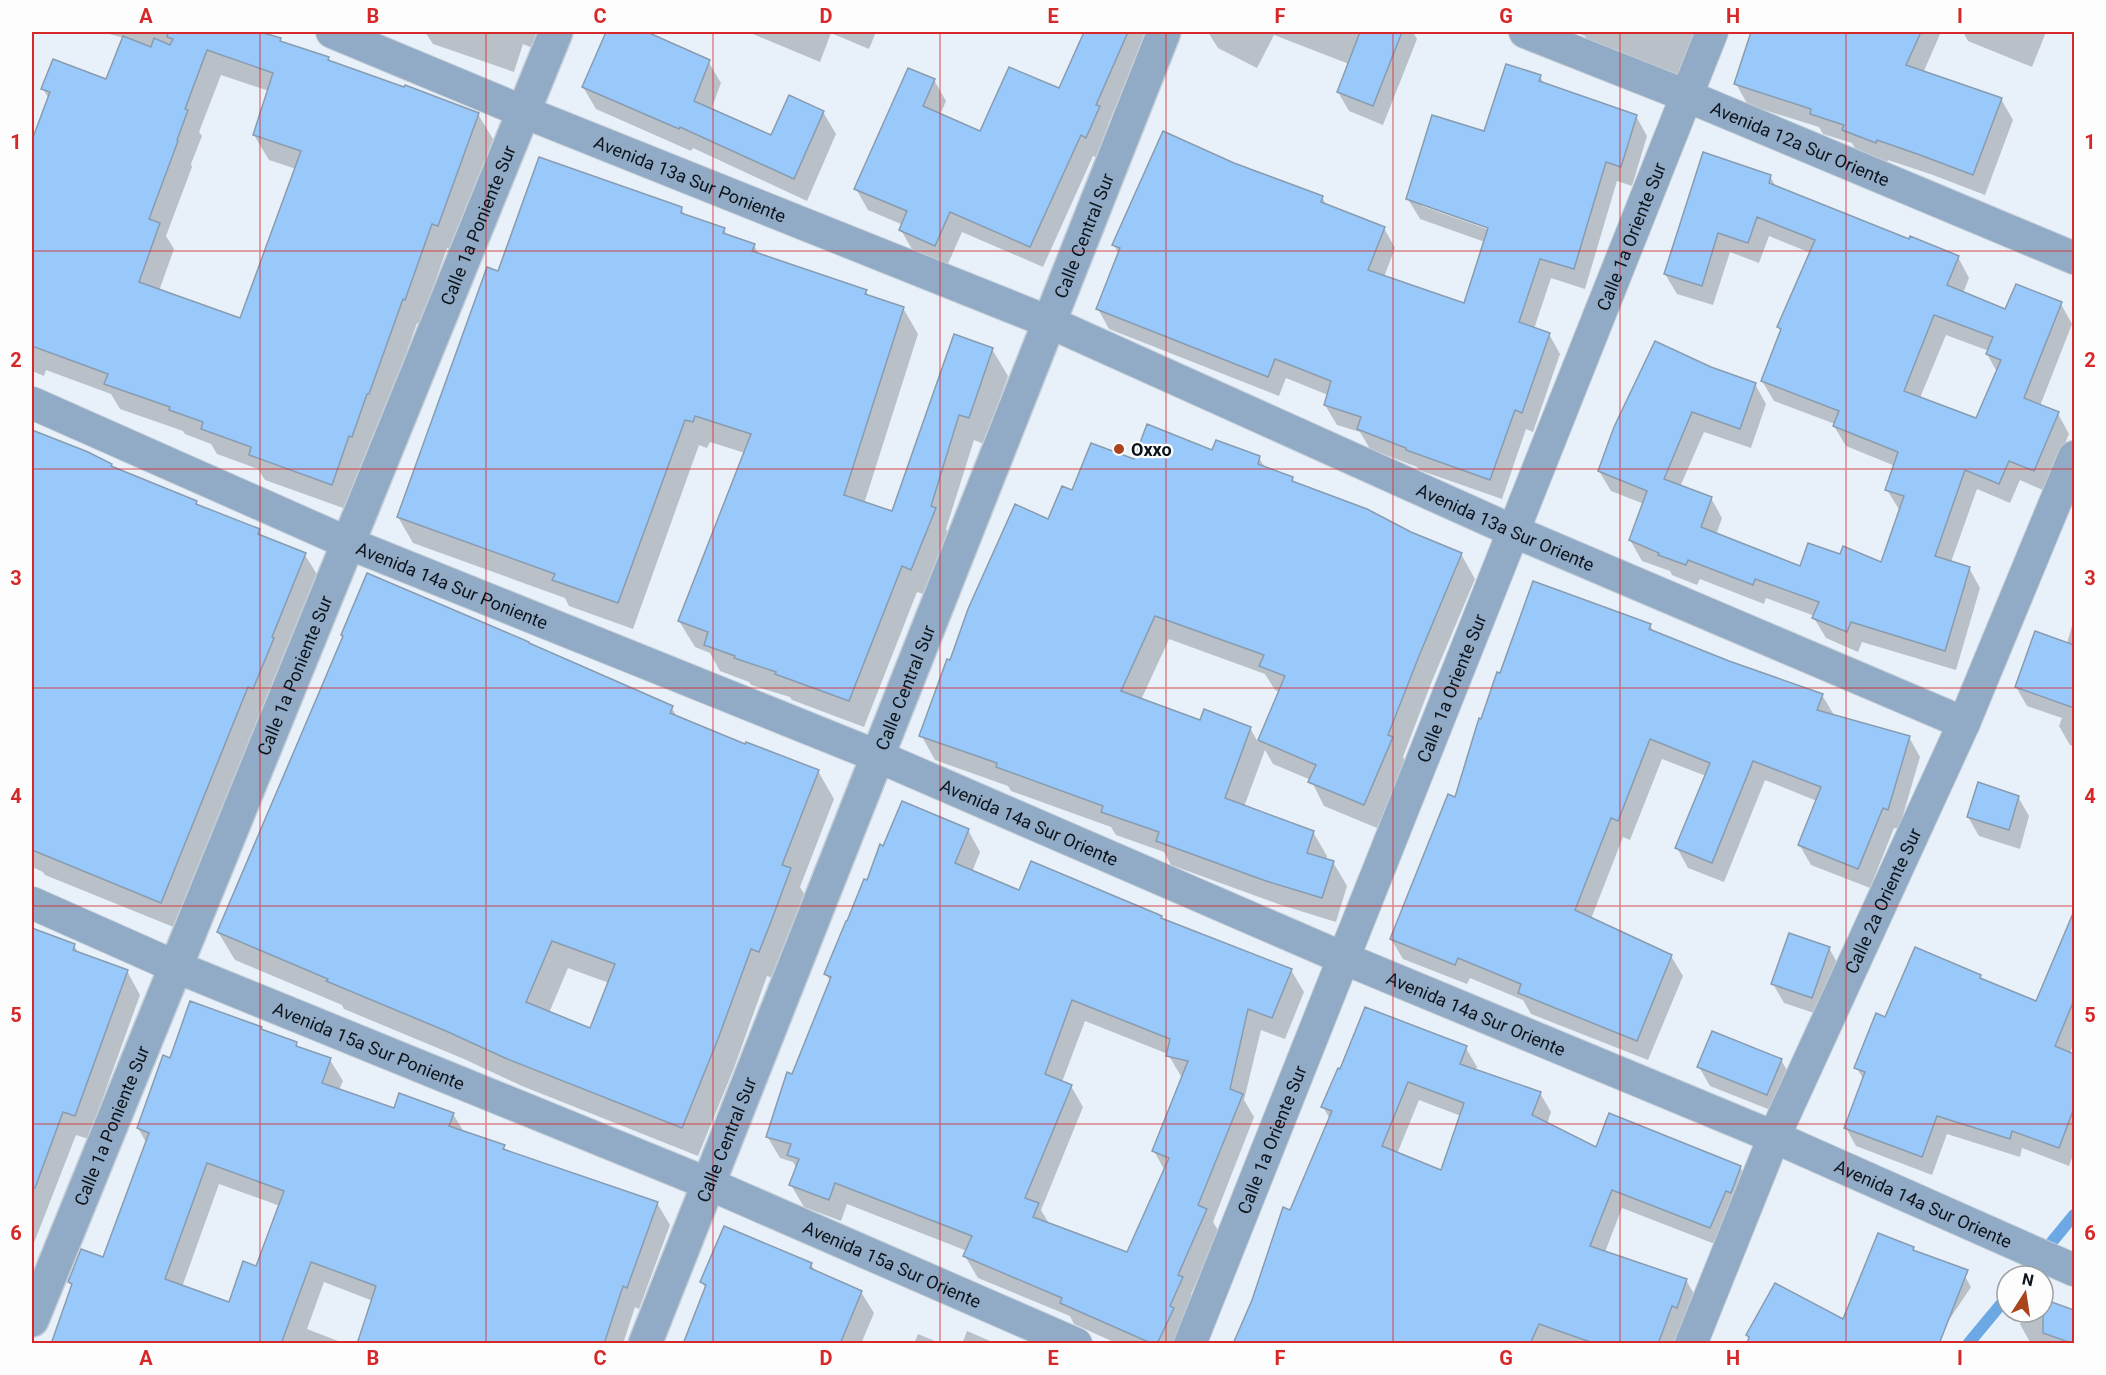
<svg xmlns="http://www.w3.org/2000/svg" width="2106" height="1375" viewBox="0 0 2106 1375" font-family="Roboto,sans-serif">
<rect width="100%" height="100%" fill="#e8f1fa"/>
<g fill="#0003" fill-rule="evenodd">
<path d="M102,32H255L280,40L282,43L328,58L330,62L478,114L493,139L452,250L447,248L420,325L417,323L383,418L366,461L363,460L346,509L265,480L258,469L217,454L211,444L185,434L183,431L120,409L111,394L46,370L44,376L32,371V144L49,99L43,89L107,81L124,38ZM221,75L269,91L254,135L269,160L296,169L241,320L159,291L174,249L166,236L192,167L191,164L202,136L199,132Z"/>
<polygon points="425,32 539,32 533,48 523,44 514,72 433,44"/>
<polygon points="608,32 643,32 708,61 721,83 711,110 772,137 823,112 836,134 807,201 693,148 691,151 596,109 583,87"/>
<polygon points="748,32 876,32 869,49 831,33 820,62"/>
<polygon points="1085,32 1149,32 1108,124 1111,129 1098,158 1093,156 1043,267 962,232 947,266 913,251 901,230 903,225 868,210 856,189 934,80 946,101 940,115 981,133 1060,90"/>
<polygon points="1208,32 1413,32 1417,39 1383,125 1349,111 1338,92 1349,64 1274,35 1257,68 1218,48"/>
<polygon points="1574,32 1694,32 1677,78 1626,60 1621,52 1587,40 1585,36"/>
<polygon points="1754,32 1941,32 1923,73 2001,99 2013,120 1985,195 1933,175 1888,160 1887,162 1856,150 1852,143 1823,134 1819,127 1748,105 1736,84"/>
<polygon points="1963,32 2046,32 2032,67 1968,41"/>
<path d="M1540,76L1544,84L1636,116L1647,136L1632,186L1617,181L1585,289L1551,278L1534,329L1549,334L1560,354L1533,432L1526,429L1502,499L1419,470L1417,467L1370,449L1360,432L1337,425L1325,405L1328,395L1286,378L1279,396L1109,329L1098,309L1119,254L1114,245L1234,165L1322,197L1327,206L1384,228L1395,248L1384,277L1465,305L1485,242L1420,219L1408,199L1485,133ZM1422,203L1496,229L1495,232L1422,206Z"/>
<path d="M1770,176L1777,189L1910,241L1958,257L1969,278L1963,293L2006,311L2061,304L2072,324L2040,406L2058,414L2069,434L2045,491L2020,480L2010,503L1977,489L1951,562L1969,568L1980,588L1956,670L1862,642L1858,652L1826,638L1814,618L1815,616L1766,598L1764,604L1700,579L1697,585L1672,575L1670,571L1642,561L1630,540L1644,504L1611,491L1599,471L1711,369L1755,384L1766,404L1751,448L1704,432L1680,487L1711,498L1722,518L1716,535L1801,568L1841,556L1882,564L1900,511L1887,490L1895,466L1846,446L1834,426L1835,424L1774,401L1762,381L1781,332L1779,327L1811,253L1769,236L1759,263L1730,252L1713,305L1677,294L1665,274ZM1946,335L1989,351L1987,354L1997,372L1977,420L1920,398Z"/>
<polygon points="681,209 686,216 724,229 728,237 754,245 759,255 866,291 869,298 903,308 918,334 864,504 893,513 992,349 1008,376 984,444 974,440 946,529 950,535 926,595 917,592 864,727 792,700 790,697 751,685 749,682 720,671 710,653 695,647 679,621 745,453 710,442 707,448 699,445 633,629 569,606 565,598 413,543 398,517 499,273"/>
<polygon points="32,432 87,453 111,465 113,469 196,502 198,506 259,530 263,538 305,555 321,581 176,928 45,875 43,872 32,867"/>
<path d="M1213,452L1259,458L1266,469L1292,478L1296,485L1461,554L1475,579L1432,681L1403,757L1406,763L1377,828L1324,806L1311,780L1273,764L1265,750L1244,807L1313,832L1327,856L1326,860L1333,862L1347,886L1336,922L1281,905L1171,865L1164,852L1116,835L1111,827L1011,791L1008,786L935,760L921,735L951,662L1048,521L1072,492L1135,461ZM1169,639L1265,674L1275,690L1280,692L1258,742L1250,728L1201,722L1141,700Z"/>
<polygon points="2074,618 2074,747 2070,745 2059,726 2062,718 2027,706 2016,687 2067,644"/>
<polygon points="1650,625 1654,632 1728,662 1822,695 1834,715 1909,737 1920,757 1899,829 1894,828 1870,888 1811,865 1799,844 1817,801 1765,780 1724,882 1688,868 1677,848 1706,776 1662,759 1630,840 1623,837 1591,919 1671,956 1683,976 1648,1060 1531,1014 1523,1000 1470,978 1467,984 1403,959 1391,939 1456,799"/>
<path d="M342,635L672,708L677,717L746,746L818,771L834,799L800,887L806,897L775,979L767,976L734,1068L698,1156L522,1086L464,1059L344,1009L342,1005L235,960L218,932L344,638ZM568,968L609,983L591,1030L549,1013Z"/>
<polygon points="2018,797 2029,816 2020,849 1979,836 1968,817"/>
<path d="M968,830L980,852L972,872L1020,892L1161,917L1163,920L1291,970L1304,992L1285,1039L1261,1030L1244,1100L1254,1117L1213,1222L1219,1232L1191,1294L1195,1300L1179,1344H1118L1074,1324L1070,1316L978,1278L965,1256L967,1251L847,1204L841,1221L804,1207L791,1185L797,1169L793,1162L780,1158L767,1136L830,981L826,974ZM1085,1021L1168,1054L1182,1078L1154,1151L1165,1171L1128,1254L1050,1225L1041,1210L1083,1107L1071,1086L1062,1082Z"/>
<polygon points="2074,915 2074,1042 2070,1054 2074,1056 2074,1152 2069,1166 2022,1148 2020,1157 1947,1134 1932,1175 1856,1146 1846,1128 1864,1080 1856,1067 1886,1018 1980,976 1983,980 2037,1003"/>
<polygon points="32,932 74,945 79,954 127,971 140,995 88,1139 76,1135 32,1248"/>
<polygon points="1829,948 1840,968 1823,1016 1784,1003 1773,984"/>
<path d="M261,1028L262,1030L296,1043L299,1048L330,1060L343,1081L339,1090L395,1110L453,1114L464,1132L504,1147L507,1152L657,1203L670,1225L639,1309L635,1307L623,1344H359L373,1301L324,1282L307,1329L346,1344H53L73,1288L69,1282L104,1259L147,1144L138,1128L170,1060ZM219,1184L280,1206L257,1268L230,1304L182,1287Z"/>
<path d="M1466,1048L1477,1067L1475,1071L1540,1093L1551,1112L1547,1124L1597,1149L1740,1167L1751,1186L1720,1246L1622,1208L1605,1252L1686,1280L1697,1299L1682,1324L1675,1344H1554L1550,1342L1549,1344H1234L1330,1119L1323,1107ZM1419,1100L1461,1116L1441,1172L1397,1154Z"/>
<polygon points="1781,1060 1792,1079 1778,1113 1710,1086 1699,1067"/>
<polygon points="1913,1249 1914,1252 1961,1269 1971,1287 1933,1344 1750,1339 1748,1335 1844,1321"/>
<polygon points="811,1264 816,1273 861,1292 874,1313 861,1344 684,1344 706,1289 702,1282"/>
<polygon points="2043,1300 2074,1311 2074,1344 2031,1344 2020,1324 2024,1312 2043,1312"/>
<polygon points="967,1331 997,1344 962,1344"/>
<polygon points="918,1334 942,1344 914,1344"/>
</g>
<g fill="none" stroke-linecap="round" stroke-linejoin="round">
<g stroke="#6ca8e3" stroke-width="12">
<polyline points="2024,1276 2074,1215"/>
<polyline points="1968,1344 2007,1297"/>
</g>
</g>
<g fill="#99c9fa" stroke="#889cb1" stroke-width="1.5" fill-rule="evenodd">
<path d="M168,32H260L281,38L280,41L329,57L328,60L404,87L405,85L479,113L438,226L432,224L405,300L403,299L369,394H367L352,437L349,436L332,485L249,455L251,447L201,429L203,422L169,410L170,407L104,384L108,374L32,346V140L50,92L41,89L53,59L106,79L123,36L151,47L154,38L170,45L173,39L167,37ZM207,50L273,73L253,135L301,151L240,318L139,282L160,223L149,219L178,141L177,140L188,110L185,109Z"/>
<polygon points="606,32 647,32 710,60 694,101 771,135 789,95 824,111 794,179 680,127 679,129 582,87"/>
<polygon points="1084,32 1128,32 1096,105 1100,106 1086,138 1081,135 1030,247 950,212 935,246 899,230 907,211 854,189 908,68 935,79 923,106 980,131 1009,67 1059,88"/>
<polygon points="1360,32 1402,32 1373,106 1337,92"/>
<polygon points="1751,32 1921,32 1906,65 2002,98 1973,175 1920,155 1877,140 1876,143 1842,130 1844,125 1810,114 1811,109 1734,84"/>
<polygon points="1506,64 1541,75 1539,81 1637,115 1621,167 1606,162 1574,269 1540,259 1519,322 1550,333 1522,413 1515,410 1490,480 1406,450 1406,448 1357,429 1361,417 1324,405 1331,381 1275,359 1268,377 1096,309 1120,248 1112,245 1163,131 1234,163 1323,196 1321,202 1385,227 1368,270 1464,303 1488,228 1406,199 1432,115 1484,131"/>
<path d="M1703,152L1771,175L1769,183L1909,239L1910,236L1959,256L1947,285L2005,309L2016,284L2062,302L2024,398L2059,412L2034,471L2009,461L1999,484L1965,470L1935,556L1970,567L1945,651L1851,622L1847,632L1812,618L1819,602L1755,579L1753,585L1688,560L1686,565L1658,555L1659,553L1629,540L1647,491L1598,471L1614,427L1655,341L1711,367L1756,383L1740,429L1692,412L1664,479L1712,497L1701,527L1800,566L1808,543L1840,554L1843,546L1881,562L1904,496L1885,490L1898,452L1833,426L1839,411L1761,381L1781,329L1777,327L1815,240L1757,217L1748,243L1718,233L1702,286L1664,274ZM1934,315L1993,337L1986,354L2001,360L1976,418L1904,391Z"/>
<polygon points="539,157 682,207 681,213 725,228 723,233 755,244 752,251 867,290 865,294 904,307 844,495 892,511 954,334 993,348 969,418 959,415 931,506 936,508 911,570 902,566 849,701 775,674 776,672 734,658 735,656 704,645 708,632 678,621 751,434 695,416 693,422 685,420 618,603 552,580 555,574 397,517 487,267 498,271"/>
<polygon points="1147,424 1212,450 1216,440 1260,456 1258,464 1293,477 1292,481 1367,509 1411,532 1462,553 1419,656 1388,735 1393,737 1364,805 1308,782 1316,765 1258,740 1285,676 1259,666 1264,655 1155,616 1121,691 1200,720 1204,709 1251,727 1225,798 1314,831 1307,853 1334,861 1322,898 1266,881 1156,841 1159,832 1101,812 1103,806 996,767 997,763 919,736 947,659 950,660 968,609 1015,504 1048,519 1062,486 1072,490 1091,443 1134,459"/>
<polygon points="32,430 88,452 112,464 111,466 197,501 196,504 260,529 258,534 306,553 272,637 274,638 253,689 248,687 161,903 32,850"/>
<path d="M367,573L529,642V643L673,706L670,713L745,744L746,742L819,770L782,865L791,868L772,919L759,952L751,949L718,1039L682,1128L505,1058L446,1031L326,981L328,979L217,932L318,695L343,636L341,635ZM552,941L615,964L590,1028L526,1002Z"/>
<polygon points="1533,581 1651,624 1649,629 1729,661 1823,694 1817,710 1910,736 1888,810 1883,808 1858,869 1798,845 1821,787 1753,761 1712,863 1675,848 1710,763 1650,739 1618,821 1611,818 1575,910 1672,955 1637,1041 1518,993 1521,984 1458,958 1455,965 1390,939 1448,794 1455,797 1479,718 1481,719 1497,672 1500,673"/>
<polygon points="2035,631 2074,645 2074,708 2015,687"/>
<polygon points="1978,782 2019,796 2009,830 1967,817"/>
<path d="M902,801L969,829L955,863L1019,890L1031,861L1162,916L1161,918L1292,969L1272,1018L1248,1009L1230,1089L1243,1094L1198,1205L1207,1209L1178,1275L1183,1277L1170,1306L1174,1308L1157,1344H1153L1060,1303L1062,1298L963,1256L972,1236L835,1183L829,1200L789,1185L799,1159L787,1155L791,1144L766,1137L787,1072L792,1074L831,977L824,974L846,921H847L864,879L867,880L880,844L883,846ZM1072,1000L1170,1039L1166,1056L1188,1061L1152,1151L1169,1158L1127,1252L1033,1217L1039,1203L1025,1198L1072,1085L1045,1074Z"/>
<polygon points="2074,911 2074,1000 2055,1046 2074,1054 2074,1108 2059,1148 2012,1131 2010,1139 1937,1116 1922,1157 1844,1128 1865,1072 1854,1068 1876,1013 1885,1017 1915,947 1981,975 1980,978 2036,1001"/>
<polygon points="32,928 75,944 73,950 128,970 75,1116 63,1112 35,1188 32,1188"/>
<polygon points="1789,933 1830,947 1812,998 1771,984"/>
<path d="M190,1001L262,1027L261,1029L297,1042L296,1046L331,1058L322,1083L394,1108L399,1093L454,1113L449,1126L505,1145L503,1149L658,1202L627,1288L623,1286L604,1344H357L376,1286L311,1262L281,1344H51L72,1284L68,1282L81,1249L103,1257L149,1133L137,1128L163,1055L170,1058ZM207,1163L284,1191L256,1266L243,1261L229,1302L165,1279Z"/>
<path d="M1365,1007L1467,1046L1460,1064L1541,1092L1532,1115L1596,1147L1609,1113L1741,1166L1731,1193L1726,1191L1710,1228L1612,1190L1590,1246L1687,1279L1677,1308L1672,1306L1658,1344H1596L1539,1324L1530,1344H1233L1252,1300L1283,1207L1290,1210L1332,1111L1321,1107L1338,1068L1340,1069ZM1408,1082L1464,1103L1441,1170L1382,1146Z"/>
<polygon points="1712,1031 1782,1059 1767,1095 1697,1067"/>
<polygon points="724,1226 812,1263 810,1268 862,1291 840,1344 683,1344 706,1285 700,1282"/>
<polygon points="1878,1233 1914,1247 1913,1250 1968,1270 1939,1344 1747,1344 1749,1337 1746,1335 1775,1283 1843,1319"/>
<polygon points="2043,1299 2074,1310 2074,1344 2043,1333"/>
</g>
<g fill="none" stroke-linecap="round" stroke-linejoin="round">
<defs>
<g id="minor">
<path id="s1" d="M332,32L524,112L1049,322L1513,531L1964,723"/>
<path id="s2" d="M1525,32L1687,96L2074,258"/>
<path id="s3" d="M32,403L348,543L877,756L1343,958L1774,1137L2074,1270"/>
<path id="s4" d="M32,903L174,966L709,1184L1076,1344"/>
<path id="s5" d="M1190,1344L1712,32"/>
<path id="s6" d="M1691,1344L1774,1137L1964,723L2074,457"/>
</g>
<g id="tertiary">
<path id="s7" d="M32,1320L556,32"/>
<path id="s8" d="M645,1344L1164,32"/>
</g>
</defs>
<use href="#minor" stroke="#c5ced6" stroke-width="34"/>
<use href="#tertiary" stroke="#c5ced6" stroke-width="36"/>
<use href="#minor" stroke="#91abc6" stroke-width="32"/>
<use href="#tertiary" stroke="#91abc6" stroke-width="33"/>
</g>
<path fill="none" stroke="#d62828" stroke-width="1.5" stroke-opacity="0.55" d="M260,32V1344M486,32V1344M713,32V1344M940,32V1344M1166,32V1344M1393,32V1344M1620,32V1344M1846,32V1344M32,251H2074M32,469H2074M32,688H2074M32,906H2074M32,1124H2074"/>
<circle fill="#aa441d" stroke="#fdfdfd" stroke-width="2" cx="1119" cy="449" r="6"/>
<g text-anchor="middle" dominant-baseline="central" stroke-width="4.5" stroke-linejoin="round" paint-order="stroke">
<g font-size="18" fill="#0d141c" stroke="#fdfdfd">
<text stroke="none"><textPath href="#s2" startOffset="297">Avenida 12a Sur Oriente</textPath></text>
<text stroke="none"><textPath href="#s1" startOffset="387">Avenida 13a Sur Poniente</textPath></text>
<text stroke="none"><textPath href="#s7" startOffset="1182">Calle 1a Poniente Sur</textPath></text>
<text stroke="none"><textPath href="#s8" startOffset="1192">Calle Central Sur</textPath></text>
<text stroke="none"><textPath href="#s5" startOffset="1192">Calle 1a Oriente Sur</textPath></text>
<text stroke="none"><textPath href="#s1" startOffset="1274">Avenida 13a Sur Oriente</textPath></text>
<text stroke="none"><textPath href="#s3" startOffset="458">Avenida 14a Sur Poniente</textPath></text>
<text stroke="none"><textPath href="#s7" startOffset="696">Calle 1a Poniente Sur</textPath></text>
<text stroke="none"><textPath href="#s8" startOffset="706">Calle Central Sur</textPath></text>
<text stroke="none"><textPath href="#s5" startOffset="706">Calle 1a Oriente Sur</textPath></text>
<text stroke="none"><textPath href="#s3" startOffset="1082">Avenida 14a Sur Oriente</textPath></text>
<text stroke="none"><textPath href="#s6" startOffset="483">Calle 2a Oriente Sur</textPath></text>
<text stroke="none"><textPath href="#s3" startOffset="1568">Avenida 14a Sur Oriente</textPath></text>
<text stroke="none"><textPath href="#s4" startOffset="366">Avenida 15a Sur Poniente</textPath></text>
<text stroke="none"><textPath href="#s7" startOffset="210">Calle 1a Poniente Sur</textPath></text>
<text stroke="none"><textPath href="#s5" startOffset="220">Calle 1a Oriente Sur</textPath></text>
<text stroke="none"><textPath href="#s8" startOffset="220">Calle Central Sur</textPath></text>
<text stroke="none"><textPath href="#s3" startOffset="2054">Avenida 14a Sur Oriente</textPath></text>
<text stroke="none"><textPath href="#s4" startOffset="933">Avenida 15a Sur Oriente</textPath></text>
</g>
<g font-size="18" font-weight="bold" fill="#0d141c" stroke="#fdfdfd" text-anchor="start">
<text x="1131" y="449">Oxxo</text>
</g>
</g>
<rect width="2106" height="1375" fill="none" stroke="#fdfdfd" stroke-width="66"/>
<g transform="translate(2025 1294) rotate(12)"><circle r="28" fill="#fdfdfd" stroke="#9da0a3" stroke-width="1.5"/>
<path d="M0-4.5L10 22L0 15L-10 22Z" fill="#aa441d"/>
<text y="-9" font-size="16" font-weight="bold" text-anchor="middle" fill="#0d141c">N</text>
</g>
<rect x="33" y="33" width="2040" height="1309" fill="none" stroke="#d62828" stroke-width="2"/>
<g font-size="20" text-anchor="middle" font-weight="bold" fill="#d62828">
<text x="146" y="23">A</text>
<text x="373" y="23">B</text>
<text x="600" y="23">C</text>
<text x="826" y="23">D</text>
<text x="1053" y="23">E</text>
<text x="1280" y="23">F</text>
<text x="1506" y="23">G</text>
<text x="1733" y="23">H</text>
<text x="1960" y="23">I</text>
<text x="16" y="149">1</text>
<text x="2090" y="149">1</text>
<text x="16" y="367">2</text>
<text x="2090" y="367">2</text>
<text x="16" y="585">3</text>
<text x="2090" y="585">3</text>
<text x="16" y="803">4</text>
<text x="2090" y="803">4</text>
<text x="16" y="1022">5</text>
<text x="2090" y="1022">5</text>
<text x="16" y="1240">6</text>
<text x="2090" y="1240">6</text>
<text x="146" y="1365">A</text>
<text x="373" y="1365">B</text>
<text x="600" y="1365">C</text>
<text x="826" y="1365">D</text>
<text x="1053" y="1365">E</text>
<text x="1280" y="1365">F</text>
<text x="1506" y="1365">G</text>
<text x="1733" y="1365">H</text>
<text x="1960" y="1365">I</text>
</g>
</svg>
